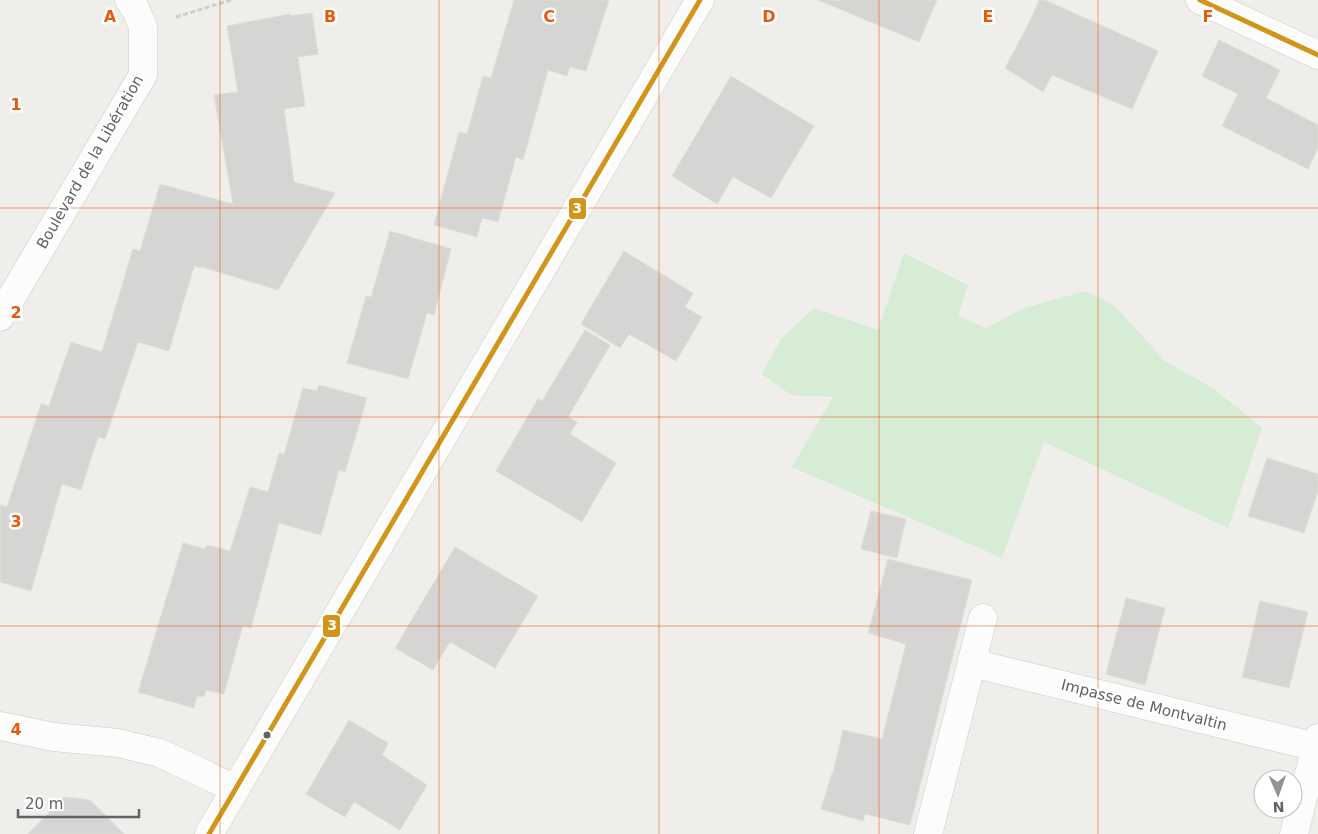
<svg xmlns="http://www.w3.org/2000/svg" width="1318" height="834" viewBox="0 0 1318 834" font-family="'DejaVu Sans',sans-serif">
<rect width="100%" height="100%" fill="#efeeea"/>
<polygon fill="#d6ecd4" points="904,253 968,285 958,316 986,328 1024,308 1086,291 1115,306 1165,361 1213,388 1262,428 1228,528 1044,442 1002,558 792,467 833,397 791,395 762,374 781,339 814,308 878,330"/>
<g fill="#d6d5d3" stroke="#deddd9">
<polygon points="514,0 609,0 586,71 570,67 567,76 548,70 523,160 516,157 498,222 482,218 477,237 434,225 459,132 467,134 483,76 491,78"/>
<polygon points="818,0 937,0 919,42"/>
<polygon points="1039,0 1045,0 1158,51 1132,109 1052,75 1043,92 1005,68 1031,19"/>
<polygon points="312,13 318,54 298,57 305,106 284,109 294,182 335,193 278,290 202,267 202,268 194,266 169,351 138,342 105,439 98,437 81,490 62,484 31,591 0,582 0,505 7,507 41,404 49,406 71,342 102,352 133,249 140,251 160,184 233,204 214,95 238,92 227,26 290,14 290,16"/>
<polygon points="1219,40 1280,70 1266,98 1318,125 1318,148 1308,169 1222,126 1238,94 1202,76"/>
<polygon points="731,76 814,126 771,198 733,177 717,204 672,176"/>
<polygon points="390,231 451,249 434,315 427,313 408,379 347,363 366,296 371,297"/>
<polygon points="624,251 693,293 685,307 702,317 676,361 629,334 620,348 581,324"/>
<polygon points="585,330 610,345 568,417 577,422 570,434 616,463 582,522 496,471 538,399 542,401"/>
<polygon points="319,385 367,398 345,472 339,470 321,535 279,523 251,628 243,625 224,694 206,690 204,697 197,696 194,708 138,692 183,543 205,549 207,545 230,551 250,487 268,492 279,453 284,455 303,388 317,391"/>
<polygon points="1267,458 1318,474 1318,491 1304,533 1248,516"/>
<polygon points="871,511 906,519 897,558 861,549"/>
<polygon points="455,547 538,596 495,668 450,642 433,670 395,648"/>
<polygon points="888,559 972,580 910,825 865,814 863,821 821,809 832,773 833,773 843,730 882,739 906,644 868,633"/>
<polygon points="1126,598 1165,608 1145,685 1106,674"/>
<polygon points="1260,601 1308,612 1289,688 1242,677"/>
<polygon points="349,720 388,743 382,755 427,785 400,830 354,802 345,817 306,794"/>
<polygon points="64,797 90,800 124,834 28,834"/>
</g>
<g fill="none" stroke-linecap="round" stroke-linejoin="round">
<defs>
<g id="street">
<polyline points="0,317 143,75 143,27 136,10 129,0"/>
<polyline points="972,663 1316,747"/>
<polyline points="0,726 54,737 118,743 160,753 200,772 235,789"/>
<polyline points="209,834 700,0"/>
<polyline points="928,834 983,618"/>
<polyline points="1294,834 1318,738"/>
</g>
<polyline id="secondary" points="1200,0 1318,55"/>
</defs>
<use href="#street" stroke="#cbcbcb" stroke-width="29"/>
<use href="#secondary" stroke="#cbcbcc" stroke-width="29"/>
<polyline stroke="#c9d0cc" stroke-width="3" stroke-dasharray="5 2.5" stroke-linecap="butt" points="176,17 231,0"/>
<use href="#street" stroke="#fdfcfc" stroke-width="28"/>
<use href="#secondary" stroke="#fdfcfc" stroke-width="28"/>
<defs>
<g id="bus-1">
<polyline points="1200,0 1318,55"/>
<polyline points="209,834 700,0"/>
</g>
</defs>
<use href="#bus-1" stroke="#fff" stroke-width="9"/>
<use href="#bus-1" stroke="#d1951a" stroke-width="5"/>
</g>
<path fill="none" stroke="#e8590c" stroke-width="1" stroke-opacity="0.55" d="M220,0V834M439,0V834M659,0V834M879,0V834M1098,0V834M0,208H1318M0,417H1318M0,626H1318"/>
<circle fill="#5e6369" stroke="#fff" stroke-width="2" cx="267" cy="735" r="4.5"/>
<g text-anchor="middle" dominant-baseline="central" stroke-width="5" stroke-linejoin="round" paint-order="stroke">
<g font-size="15" fill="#5e6369" stroke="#fff">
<text transform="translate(90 162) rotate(-60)">Boulevard de la Libération</text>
<text transform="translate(1144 705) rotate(14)">Impasse de Montvaltin</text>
</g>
</g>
<g font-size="16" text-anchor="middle" font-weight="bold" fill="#e8590c" stroke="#fff" stroke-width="5" stroke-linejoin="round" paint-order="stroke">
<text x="110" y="22">A</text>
<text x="330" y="22">B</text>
<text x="549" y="22">C</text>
<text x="769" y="22">D</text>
<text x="988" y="22">E</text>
<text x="1208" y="22">F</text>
<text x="16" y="110">1</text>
<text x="16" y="318">2</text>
<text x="16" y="527">3</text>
<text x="16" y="735">4</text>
</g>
<g stroke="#fff" stroke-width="2">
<rect x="568" y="197" width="19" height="23" rx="5" fill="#d1951a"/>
<rect x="322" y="614" width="19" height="24" rx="5" fill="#d1951a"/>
</g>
<g font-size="14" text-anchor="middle" font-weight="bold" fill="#fff">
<text x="577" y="213">3</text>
<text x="332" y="630">3</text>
</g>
<g transform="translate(1278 794) rotate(178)"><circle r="24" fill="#ffffff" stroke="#bfc1c3"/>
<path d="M0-4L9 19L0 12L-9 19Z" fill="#919496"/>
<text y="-8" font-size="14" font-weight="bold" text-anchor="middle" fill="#5e6369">N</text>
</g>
<path d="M18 809v8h121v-8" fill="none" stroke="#5e6369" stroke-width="2.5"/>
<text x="25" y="809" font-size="15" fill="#5e6369" stroke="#ffffff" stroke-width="4" paint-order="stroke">20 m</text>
</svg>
